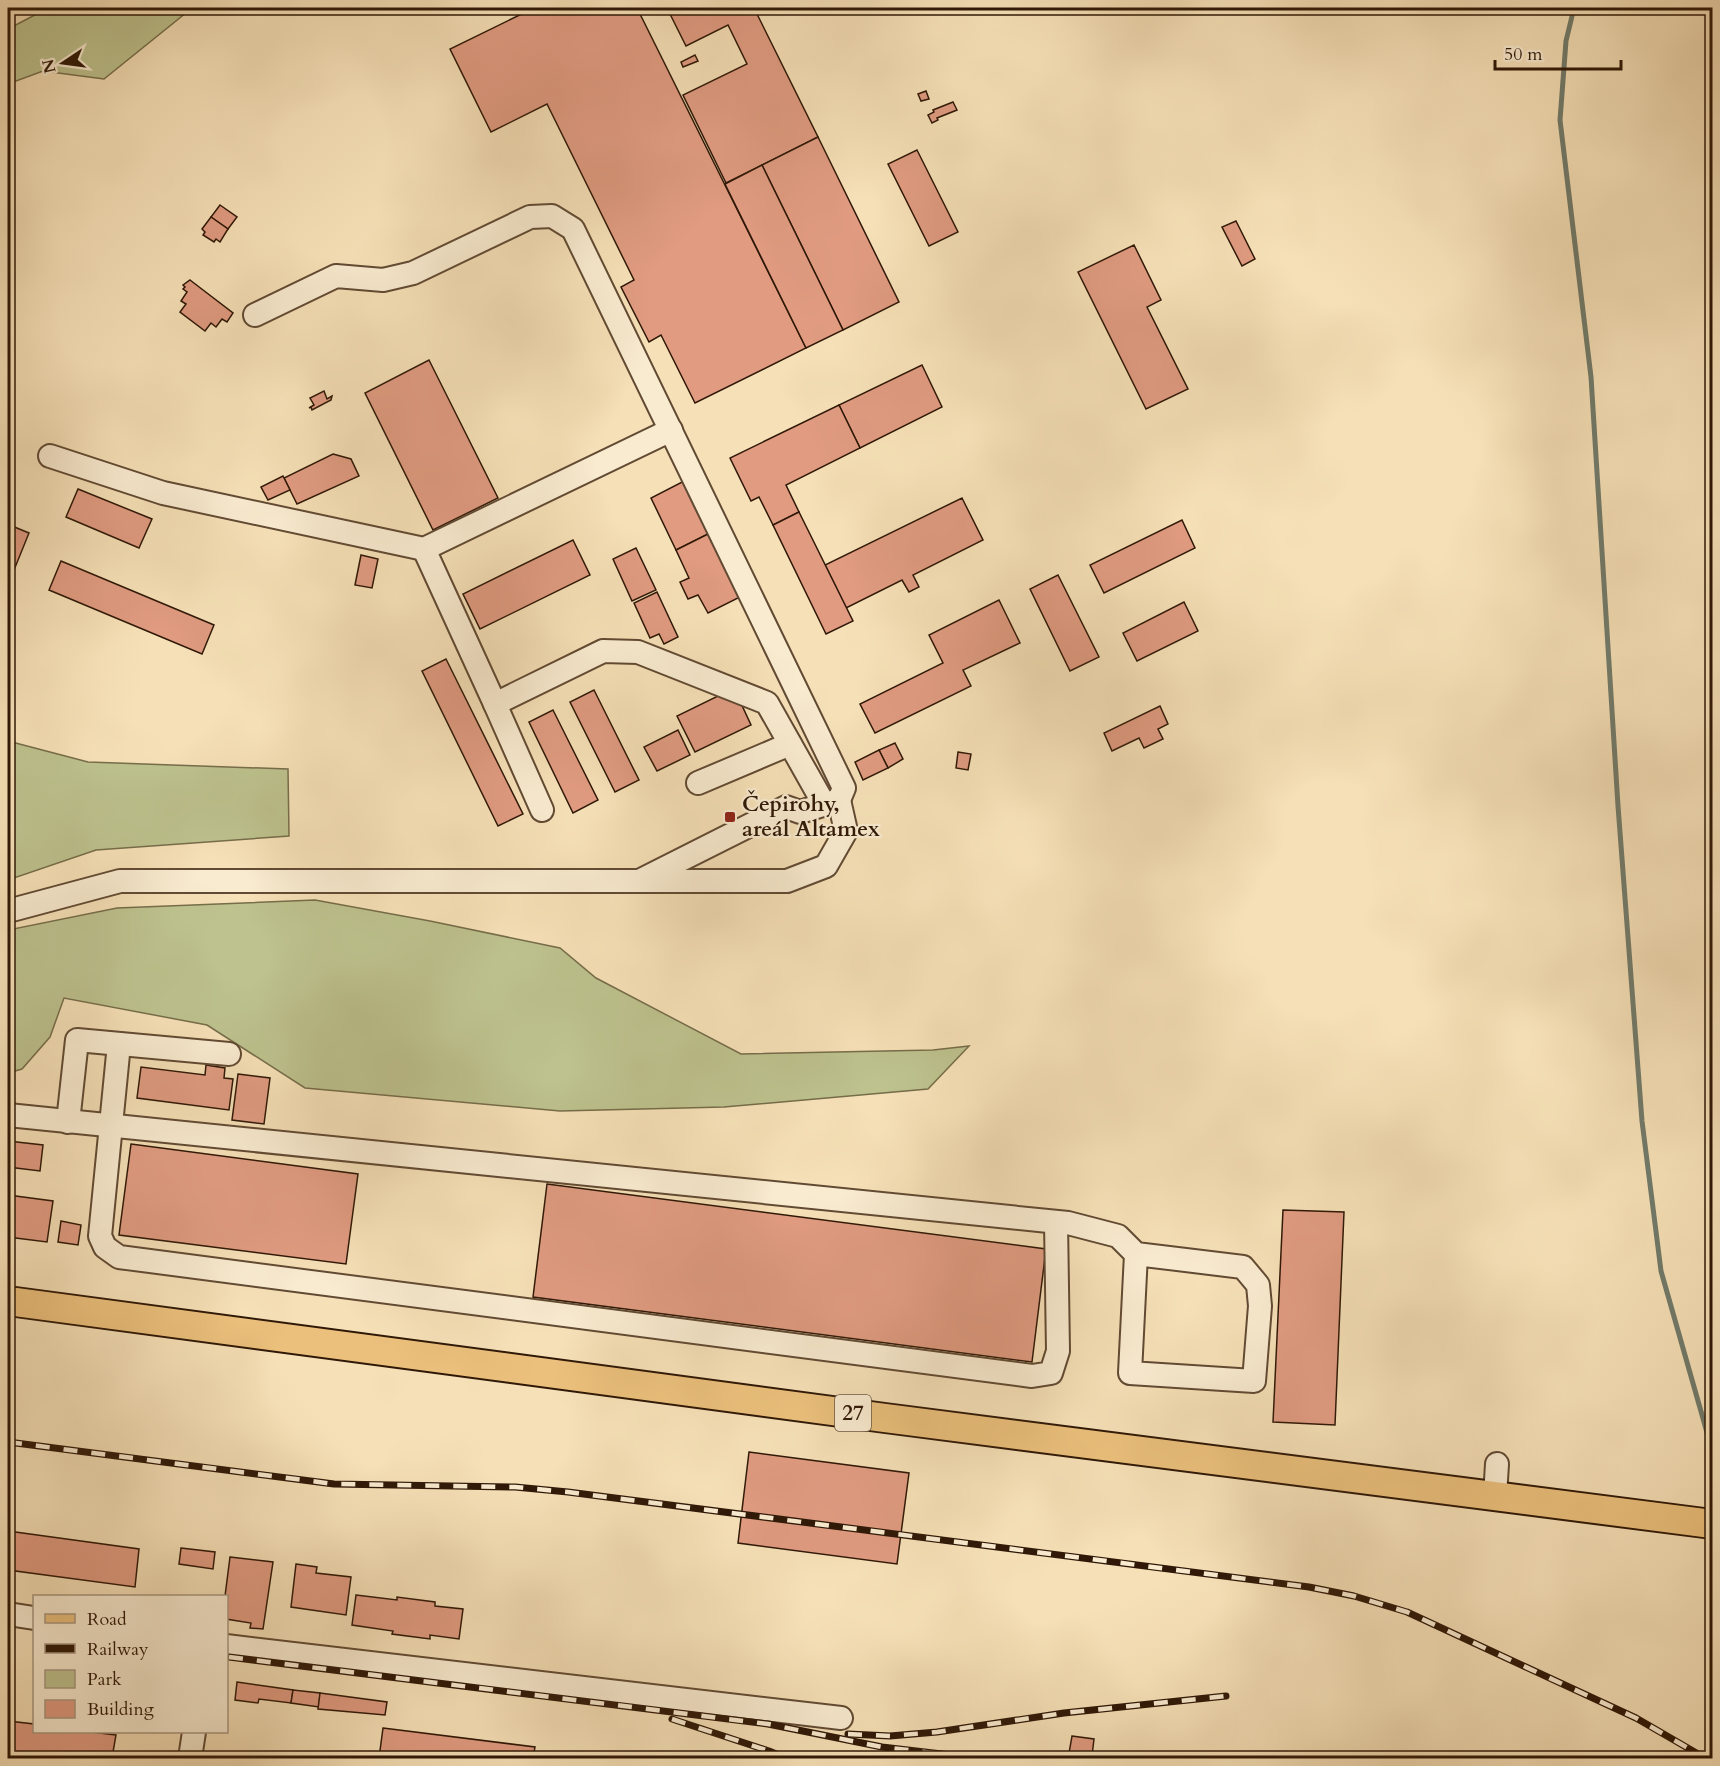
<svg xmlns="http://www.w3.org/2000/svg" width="1720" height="1766" viewBox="0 0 1720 1766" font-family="Cardo,serif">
<rect width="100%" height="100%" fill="#f6e0b7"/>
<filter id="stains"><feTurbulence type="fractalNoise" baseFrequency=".00333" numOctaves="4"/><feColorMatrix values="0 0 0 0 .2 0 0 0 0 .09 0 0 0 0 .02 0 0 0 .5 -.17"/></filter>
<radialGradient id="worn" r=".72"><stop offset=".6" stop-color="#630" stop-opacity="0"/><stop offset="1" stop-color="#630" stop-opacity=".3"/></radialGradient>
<g fill="#bdc28e" stroke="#766d4a" stroke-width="1.5">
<polygon points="48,8 192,8 104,79 43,71 8,84 8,29"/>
<polygon points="8,741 88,762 288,769 289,836 96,850 8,880"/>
<polygon points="315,900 430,921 560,948 596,978 741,1054 933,1050 969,1046 928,1089 724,1107 560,1111 305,1088 207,1025 64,998 50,1037 22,1069 8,1073 8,930 117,908"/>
</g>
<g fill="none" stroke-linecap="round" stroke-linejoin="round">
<polyline stroke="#717b6b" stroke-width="5" points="1574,8 1566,41 1560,120 1591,377 1618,806 1642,1121 1661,1271 1712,1450 1712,1482"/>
</g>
<g fill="#e09b81" stroke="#2f1807" stroke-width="1.5">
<polygon points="534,8 637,8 806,348 695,403 661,335 649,342 621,287 634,280 547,104 491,132 450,49"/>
<polygon points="667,8 754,8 818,137 726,183 683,95 747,64 728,25 686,46"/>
<polygon points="695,55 698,61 683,67 681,62"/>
<polygon points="926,91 929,99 921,101 918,94"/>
<polygon points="953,102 957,110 937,118 938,120 932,123 928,115 934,112 933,110"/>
<polygon points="818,137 899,302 843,330 762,165"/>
<polygon points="917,150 958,232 929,246 888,164"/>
<polygon points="762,165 843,330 806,348 725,184"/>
<polygon points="220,205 237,217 228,229 211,217"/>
<polygon points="211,217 228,229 220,242 216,239 214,242 203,235 205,232 202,229"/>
<polygon points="1236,221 1255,259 1242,266 1222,227"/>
<polygon points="1134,245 1161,300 1147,307 1188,389 1146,409 1078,272"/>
<polygon points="190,280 233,313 227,322 222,319 216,327 211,323 205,331 180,312 186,304 181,301 187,292 183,289 185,287 183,285"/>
<polygon points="429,360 498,498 433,530 365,393"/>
<polygon points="922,365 942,407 860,448 839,405"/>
<polygon points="324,391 327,399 332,396 331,400 312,410 311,407 309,408 314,405 310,398"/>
<polygon points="839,405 860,448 786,485 799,512 773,525 759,497 751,501 730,458"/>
<polygon points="333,454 351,459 359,476 297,504 284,478"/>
<polygon points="283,476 290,490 268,500 261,487"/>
<polygon points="686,480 712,532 676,550 651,498"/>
<polygon points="78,489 152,519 139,548 66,517"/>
<polygon points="962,498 983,540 913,575 919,587 909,592 902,580 846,608 825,565"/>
<polygon points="799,512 853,621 826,634 773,525"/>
<polygon points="1182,520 1195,548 1104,593 1090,565"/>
<polygon points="12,526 29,533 14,570 8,567 8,536"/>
<polygon points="712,532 742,596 708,613 698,595 688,599 680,582 689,578 676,550"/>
<polygon points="573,540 590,575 480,629 463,594"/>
<polygon points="636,548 656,590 632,601 613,559"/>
<polygon points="361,555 378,559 372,588 355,585"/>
<polygon points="61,561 214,625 202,654 49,590"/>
<polygon points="1058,575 1099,657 1070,671 1030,589"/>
<polygon points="657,592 678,637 664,644 659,634 650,638 634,603"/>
<polygon points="999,600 1020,643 963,670 971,686 875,733 860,704 943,663 929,635"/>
<polygon points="1184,602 1198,631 1137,661 1123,633"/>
<polygon points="446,659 523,814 498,826 422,671"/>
<polygon points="594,690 639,780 615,792 570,702"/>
<polygon points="724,693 738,697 751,725 695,752 677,716"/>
<polygon points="1160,706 1168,724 1158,729 1163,739 1144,748 1139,738 1112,751 1104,733"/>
<polygon points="553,710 598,800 573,813 529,722"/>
<polygon points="678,730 690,755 657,771 644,747"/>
<polygon points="895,743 903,759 888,768 879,750"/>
<polygon points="879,750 888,768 863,780 855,762"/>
<polygon points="958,752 971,754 968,770 956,768"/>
<polygon points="206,1065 225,1068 224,1078 233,1079 229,1110 137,1098 141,1067 205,1075"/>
<polygon points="238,1074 270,1078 264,1124 232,1120"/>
<polygon points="8,1141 43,1145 40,1171 8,1167"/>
<polygon points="131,1144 358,1174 346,1264 119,1235"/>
<polygon points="547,1184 1046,1249 1032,1362 533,1297"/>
<polygon points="8,1195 53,1201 47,1242 8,1237"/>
<polygon points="1283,1210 1344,1212 1335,1425 1273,1422"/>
<polygon points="61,1221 81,1225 78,1245 58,1242"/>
<polygon points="749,1452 909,1473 897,1564 738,1543"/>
<polygon points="8,1531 139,1549 135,1587 8,1570"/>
<polygon points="181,1548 215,1552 213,1569 179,1564"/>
<polygon points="230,1557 273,1562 263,1629 250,1628 251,1623 226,1619 226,1596 225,1596"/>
<polygon points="296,1564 317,1567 316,1573 351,1577 346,1615 291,1607"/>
<polygon points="356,1595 397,1600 397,1597 435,1602 435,1606 463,1609 459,1639 430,1635 430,1639 392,1634 393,1631 352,1625"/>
<polygon points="237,1682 293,1690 291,1703 259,1699 258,1703 235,1700"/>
<polygon points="293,1690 320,1693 319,1707 291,1703"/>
<polygon points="320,1693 387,1702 385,1715 318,1709"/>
<polygon points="8,1721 34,1724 34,1732 91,1732 116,1735 112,1758 8,1758"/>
<polygon points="383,1728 535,1747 533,1758 379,1758"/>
<polygon points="1072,1736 1094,1739 1092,1756 1069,1753"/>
</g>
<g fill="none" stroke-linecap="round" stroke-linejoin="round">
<defs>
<g id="minor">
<polyline points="255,315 336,276 383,280 413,273 530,217 552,216 573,229 844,788 839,800"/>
<polyline points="50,456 163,493 424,549 671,430"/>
<polyline points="424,549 495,704"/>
<polyline points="698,783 790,744"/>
<polyline points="542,810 495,704 603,651 638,652 767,703 824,804"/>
<polyline points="8,911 120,881 787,881 826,866 846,831 839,800 800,812 786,807 639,881"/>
<polyline points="119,1044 100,1236 105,1247 119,1257 1032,1376 1051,1373 1058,1351 1056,1222"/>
<polyline points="8,1115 1068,1223 1118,1236 1136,1254 1243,1267 1258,1285 1260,1306 1254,1381 1130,1373 1136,1254"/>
<polyline points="68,1122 77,1040 229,1054"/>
<polyline points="1495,1496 1497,1464"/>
<polyline points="8,1614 34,1618"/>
<polyline points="226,1646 841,1718"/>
<polyline points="190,1758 194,1732"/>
</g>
<polyline id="major" points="8,1301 885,1418 1712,1524"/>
</defs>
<use href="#minor" stroke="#614a33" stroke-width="26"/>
<use href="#major" stroke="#2f1807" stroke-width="32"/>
<use href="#minor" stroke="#f9ebd0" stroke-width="22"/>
<use href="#major" stroke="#ebc07c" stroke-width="28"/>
<defs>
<g id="rail">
<polyline points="8,1442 334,1484 515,1487 568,1492 1309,1587 1354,1596 1407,1612 1636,1718 1705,1758"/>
<polyline points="229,1657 768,1724 882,1747 976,1758"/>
<polyline points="672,1719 769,1751 786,1758"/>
<polyline points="848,1734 890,1736 937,1732 1064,1713 1226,1696"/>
</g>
</defs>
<use href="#rail" stroke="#2f1807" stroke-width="7"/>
<use href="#rail" stroke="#f9ebd0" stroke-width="4.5" stroke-dasharray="14" stroke-linecap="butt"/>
</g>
<rect fill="#8f2418" stroke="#f9ebd0" stroke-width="2" x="724" y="811" width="12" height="12" rx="3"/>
<g text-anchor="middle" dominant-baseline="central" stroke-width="4.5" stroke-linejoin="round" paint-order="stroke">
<rect fill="#f9ebd0" stroke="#6c5743" stroke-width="1.5" x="835" y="1395" width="36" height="36" rx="4.5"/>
<g font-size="21" font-weight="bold" fill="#2f1807">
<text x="853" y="1413">27</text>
</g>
<g font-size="22" font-weight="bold" fill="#2f1807" stroke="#f9ebd0" text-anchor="start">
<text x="742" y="804">Čepirohy,<tspan x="742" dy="25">areál Altamex</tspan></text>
</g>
</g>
<rect width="1720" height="1766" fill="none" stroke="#f6e0b7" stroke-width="30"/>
<rect x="9" y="9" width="1702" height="1748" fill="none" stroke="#2f1807" stroke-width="3"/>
<rect x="15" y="15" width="1690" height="1736" fill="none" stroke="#2f1807" stroke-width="1.5"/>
<rect x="33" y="1595" width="195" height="138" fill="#f9ebd0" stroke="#a89780" stroke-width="1.5"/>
<rect x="45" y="1614" width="30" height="9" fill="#ebc07c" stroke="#a89780" stroke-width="1.5"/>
<text x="87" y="1625" font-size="18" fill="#2f1807">Road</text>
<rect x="45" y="1644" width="30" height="9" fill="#2f1807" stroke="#a89780" stroke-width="1.5"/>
<text x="87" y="1655" font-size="18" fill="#2f1807">Railway</text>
<rect x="45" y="1670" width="30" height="18" fill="#bdc28e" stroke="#a89780" stroke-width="1.5"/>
<text x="87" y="1685" font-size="18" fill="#2f1807">Park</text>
<rect x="45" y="1700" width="30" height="18" fill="#e09b81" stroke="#a89780" stroke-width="1.5"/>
<text x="87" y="1715" font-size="18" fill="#2f1807">Building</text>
<g transform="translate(63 63) rotate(257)" stroke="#f9ebd0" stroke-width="4.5" paint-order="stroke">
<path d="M0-4.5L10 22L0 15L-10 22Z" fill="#2f1807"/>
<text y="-9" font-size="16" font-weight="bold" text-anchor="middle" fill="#2f1807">N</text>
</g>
<path d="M1495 60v9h126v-9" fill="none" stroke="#2f1807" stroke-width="3"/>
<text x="1504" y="60" font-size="18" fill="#2f1807" stroke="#f9ebd0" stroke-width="4.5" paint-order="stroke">50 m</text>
<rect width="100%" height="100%" filter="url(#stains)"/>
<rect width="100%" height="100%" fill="url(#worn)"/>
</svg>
